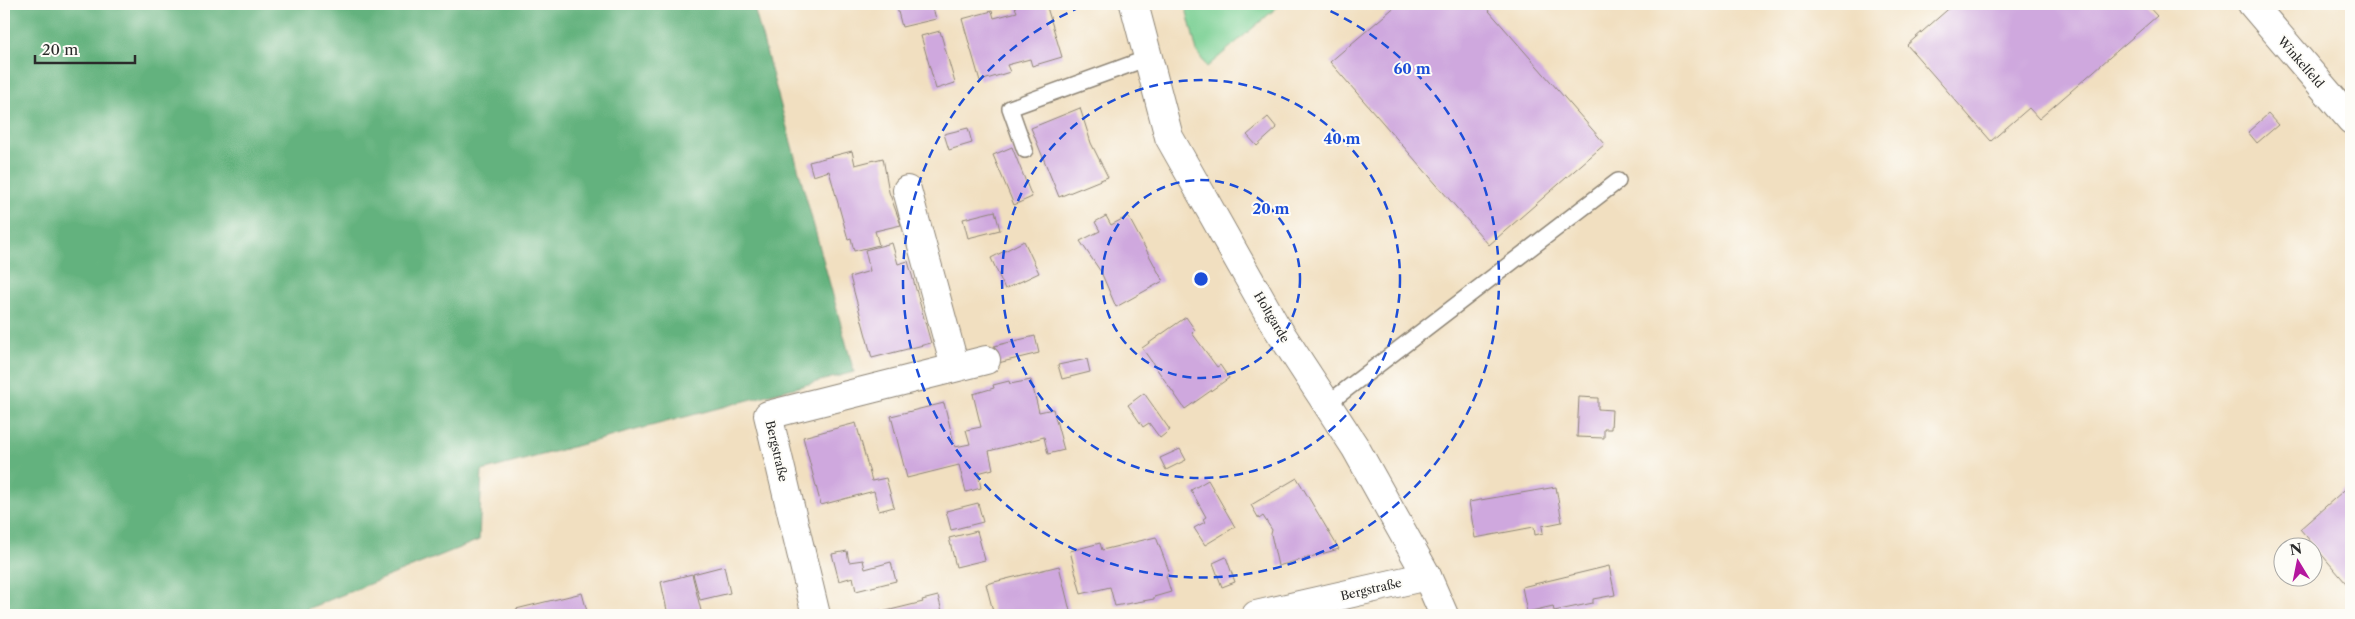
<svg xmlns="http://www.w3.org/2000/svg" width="2355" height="619" viewBox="0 0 2355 619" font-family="'Libre Caslon Text',serif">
<rect width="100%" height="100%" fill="#fdfcf7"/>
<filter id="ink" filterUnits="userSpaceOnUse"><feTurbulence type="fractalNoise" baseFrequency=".02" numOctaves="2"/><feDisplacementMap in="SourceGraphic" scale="10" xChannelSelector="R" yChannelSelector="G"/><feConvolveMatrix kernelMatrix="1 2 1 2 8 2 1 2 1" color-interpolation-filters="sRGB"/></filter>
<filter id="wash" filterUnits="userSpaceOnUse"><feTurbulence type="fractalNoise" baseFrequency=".0096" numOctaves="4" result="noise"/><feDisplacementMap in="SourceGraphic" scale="20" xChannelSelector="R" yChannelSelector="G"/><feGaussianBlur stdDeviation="1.12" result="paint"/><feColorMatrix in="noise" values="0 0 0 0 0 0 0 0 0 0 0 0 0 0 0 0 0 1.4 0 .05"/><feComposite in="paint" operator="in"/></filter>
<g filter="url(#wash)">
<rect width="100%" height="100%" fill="#f1dfc0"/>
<polygon fill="#7bd094" stroke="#537e60" points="1185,4 1281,4 1207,67 1197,52"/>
<polygon fill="#64b27e" stroke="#486e54" points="4,4 753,4 854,372 482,471 479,540 292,615 4,615"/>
<g id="blocks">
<g fill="#cfa8de">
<polygon points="896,4 932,4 936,19 902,27"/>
<polygon points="1018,4 1046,4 1062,57 1032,66 1030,59 1007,65 1010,72 980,81 962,19 992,11 994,18 1017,12 1014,5"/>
<polygon points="1398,4 1483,4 1605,144 1489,245 1330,62"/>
<polygon points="1954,4 2146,4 2157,16 2039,119 2029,108 1991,141 1907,45"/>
<polygon points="940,31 955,83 936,89 921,36"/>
<polygon points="1080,108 1091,143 1108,177 1059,197 1031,128"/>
<polygon points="2268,114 2278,125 2257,143 2248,132"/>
<polygon points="1268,117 1277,128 1257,146 1247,135"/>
<polygon points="968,128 972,143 949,150 944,134"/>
<polygon points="1012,147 1032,197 1014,205 993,155"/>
<polygon points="852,151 855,165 883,158 889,192 901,225 875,231 879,245 854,251 851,238 848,239 829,171 813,176 809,162"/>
<polygon points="995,211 1000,230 968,238 963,219"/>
<polygon points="1106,216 1111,225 1128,216 1163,281 1116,307 1101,272 1080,241 1100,231 1095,222"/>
<polygon points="1024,241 1039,273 1005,289 991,258"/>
<polygon points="892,243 898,264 908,261 931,343 872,358 850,277 870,271 865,250"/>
<polygon points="1186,317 1195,330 1192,333 1217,367 1220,365 1229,378 1185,409 1142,348"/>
<polygon points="1035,336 1039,353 998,363 994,346"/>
<polygon points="1087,359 1090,372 1062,379 1058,365"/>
<polygon points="1031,380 1039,412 1053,409 1064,450 1048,454 1044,437 989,451 993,469 978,473 981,488 966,492 959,465 907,478 891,416 944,403 955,447 970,444 966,430 981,427 973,394 994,388 993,385 1009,381 1010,384"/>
<polygon points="1144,393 1170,430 1160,438 1149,423 1143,427 1128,405"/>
<polygon points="1579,397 1598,398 1598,409 1612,410 1611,429 1604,429 1604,438 1577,437"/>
<polygon points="856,423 872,481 886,478 894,507 879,511 874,491 821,505 803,437"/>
<polygon points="1180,449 1186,460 1166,470 1160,458"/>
<polygon points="1297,478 1339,549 1278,566 1271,534 1272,530 1263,516 1259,519 1251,505"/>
<polygon points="1208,480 1235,527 1205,545 1194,528 1205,522 1203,519 1206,517 1191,490"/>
<polygon points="2351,484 2351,589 2300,529"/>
<polygon points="1556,487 1562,522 1542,526 1543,533 1535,535 1534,527 1475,538 1469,502"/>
<polygon points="978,503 983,522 951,530 946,511"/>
<polygon points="977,531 985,560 956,567 949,538"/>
<polygon points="1156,537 1169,571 1166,576 1171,592 1154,597 1154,599 1115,606 1110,587 1081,594 1070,551 1100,543 1102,550"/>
<polygon points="847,551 849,562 863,560 865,569 891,562 896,581 856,591 853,577 839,581 832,554"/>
<polygon points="1226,557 1235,582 1222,587 1213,563"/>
<polygon points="724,566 730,593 700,600 693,574"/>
<polygon points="1059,566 1071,615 994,615 986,584"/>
<polygon points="1609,566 1615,595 1593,599 1593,603 1554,611 1553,606 1527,612 1522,587"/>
<polygon points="692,574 702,615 668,615 661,582"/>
<polygon points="582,593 588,615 518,615 516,609"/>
<polygon points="938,596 943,615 866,615 881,610 882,612 923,602 922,600"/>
</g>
</g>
</g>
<g filter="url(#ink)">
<use href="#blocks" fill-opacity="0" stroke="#8e8576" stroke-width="1"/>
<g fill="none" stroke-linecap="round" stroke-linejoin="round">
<defs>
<g id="service">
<polyline points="1025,150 1010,108 1148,58"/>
<polyline points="1327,404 1618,181"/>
</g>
<g id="minor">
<polyline points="2252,4 2351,120"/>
<polyline points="907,190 955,367"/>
<polyline points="816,615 768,415 986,360"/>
<polyline points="1256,615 1427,576"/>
</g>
<polyline id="tertiary" points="1134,4 1169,137 1274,323 1355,447 1427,576 1444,615"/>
</defs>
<use href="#service" stroke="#8e8576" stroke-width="18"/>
<use href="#minor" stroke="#8e8576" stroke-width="30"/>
<use href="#tertiary" stroke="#8e8576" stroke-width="30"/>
<use href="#service" stroke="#fff" stroke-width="15"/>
<use href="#minor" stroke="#fff" stroke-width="28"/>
<use href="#tertiary" stroke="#fff" stroke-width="28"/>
</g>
</g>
<g fill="none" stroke="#1d4ed8" stroke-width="2.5" stroke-dasharray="9 6">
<circle cx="1201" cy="279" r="99"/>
<circle cx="1201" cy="279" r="199"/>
<path d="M1317 5A298 298 0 1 1 1085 5"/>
</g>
<g text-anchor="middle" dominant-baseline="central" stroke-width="4" stroke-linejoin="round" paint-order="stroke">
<g font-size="12" fill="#2b2b2b" stroke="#fdfcf7">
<text transform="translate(2301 62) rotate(49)">Winkelfeld</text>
<text transform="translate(1272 317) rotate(59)">Holtgarde</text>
<text transform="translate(777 451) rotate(77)">Bergstraße</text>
<text transform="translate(1371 589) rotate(-13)">Bergstraße</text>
</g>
</g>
<circle cx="1201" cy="279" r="8" fill="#1d4ed8" stroke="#fdfcf7" stroke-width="2.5"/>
<g font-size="15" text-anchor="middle" font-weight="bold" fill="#1d4ed8" stroke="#fdfcf7" stroke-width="4" stroke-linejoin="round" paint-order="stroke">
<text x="1412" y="74">60 m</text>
<text x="1342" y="144">40 m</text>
<text x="1271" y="214">20 m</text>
</g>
<rect width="2355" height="619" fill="none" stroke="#fdfcf7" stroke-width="20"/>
<g transform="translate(2298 562) rotate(350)"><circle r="24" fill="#fdfcf7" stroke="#a9a8a5"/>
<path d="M0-4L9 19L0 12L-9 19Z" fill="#b5179e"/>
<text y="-8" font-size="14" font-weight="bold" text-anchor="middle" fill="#2b2b2b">N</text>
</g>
<path d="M35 55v8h100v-8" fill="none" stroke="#2b2b2b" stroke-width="2.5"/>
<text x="42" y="55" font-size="15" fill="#2b2b2b" stroke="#fdfcf7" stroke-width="4" paint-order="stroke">20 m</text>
</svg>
